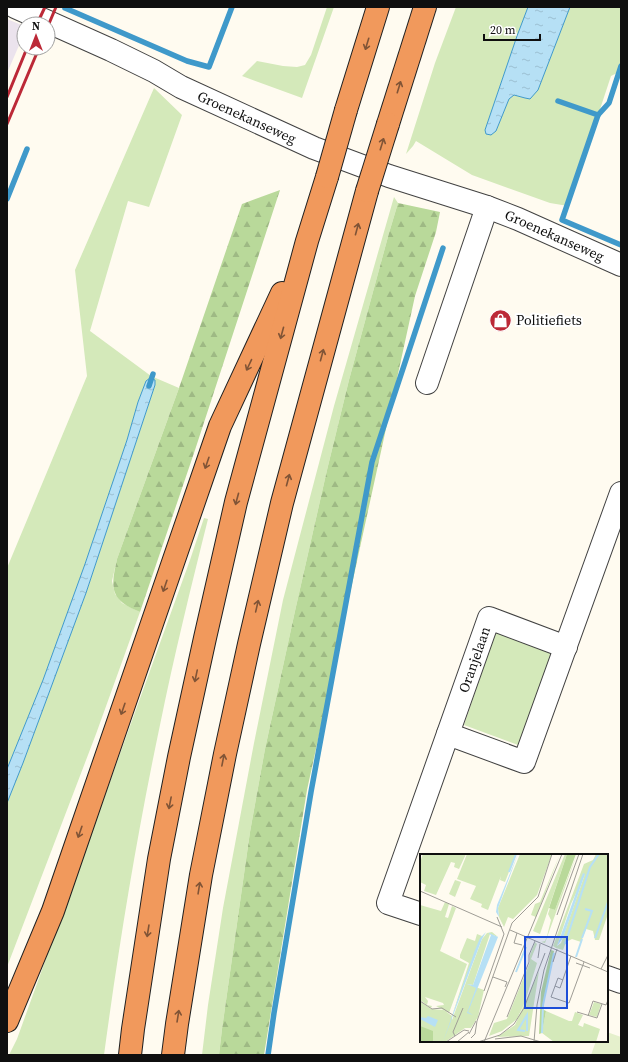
<svg xmlns="http://www.w3.org/2000/svg" width="628" height="1062" viewBox="0 0 628 1062" font-family="'Source Serif 4',serif">
<defs>
<pattern id="forest-firs" width="22" height="20" patternUnits="userSpaceOnUse"><rect width="22" height="20" fill="#b9d99a"/><path d="M5 1l3.5 6h-7zM16 11l3.5 6h-7z" fill="#9eb984"/></pattern>
<pattern id="water-ripples" width="26" height="14" patternUnits="userSpaceOnUse"><rect width="26" height="14" fill="#b6e0f5"/><path d="M2 4q2-2 4 0t4 0M15 11q2-2 4 0t4 0" fill="none" stroke="#9bbfd1"/></pattern>
</defs>
<rect width="100%" height="100%" fill="#fffbf0"/>
<polygon fill="#ebe3ed" points="7,19 24,26 24,34 7,73"/>
<g fill="#d4e9ba">
<polygon points="327,7 334,7 302,98 242,76 257,61 283,66 297,67 305,65 311,55"/>
<polygon points="456,7 528,7 517,36 485,130 486,134 496,131 509,99 514,95 525,98 538,90 570,7 621,7 621,71 611,76 568,206 550,203 472,175 416,141 413,146 406,154 435,63"/>
<polygon points="154,88 182,115 149,207 128,201 90,331 151,376 179,388 117,559 112,581 115,594 122,603 140,612 96,734 7,967 7,803 23,763 86,593 150,400 155,380 151,378 146,381 138,402 127,440 85,564 43,680 7,769 7,568 87,376 75,270"/>
<polygon points="394,197 398,203 389,233 349,380 327,470 295,611 265,749 250,832 222,1029 219,1055 202,1055 208,1005 223,908 254,743 283,600 334,406"/>
<path d="M204,518L208,519C191,587 174,656 160,725C137,834 119,944 104,1055H9L17,1039L190,560Z"/>
<polygon points="496,631 552,652 518,745 464,725"/>
</g>
<g fill="url(#forest-firs)">
<path d="M280,190L195,450L140,612C134,609 128,607 123,603C108,592 114,574 117,559L179,388L242,204Z"/>
<polygon points="398,203 440,212 436,232 415,296 307,790 264,1055 219,1055 222,1029 250,832 265,749 295,611 327,470 349,380 389,233"/>
</g>
<polygon fill="#e5f0cc" points="607,1032 621,1037 621,1055 591,1055 596,1041 607,1041"/>
<g fill="url(#water-ripples)" stroke="#3f99ca">
<polygon points="528,7 570,7 538,90 530,99 525,98 514,95 509,99 496,131 491,135 486,134 485,130 517,36"/>
<polygon points="150,378 155,380 155,385 86,593 23,763 7,803 7,769 43,680 85,564 127,440 138,402 146,381"/>
</g>
<g fill="none" stroke-linecap="round" stroke-linejoin="round">
<g stroke="#3f99ca" stroke-width="5.5">
<polyline points="65,8 187,61 209,67 232,7"/>
<polyline points="558,101 598,115 562,220 621,245"/>
<polyline points="598,115 609,103 621,66"/>
<polyline points="7,199 27,149"/>
<polyline points="149,386 153,374"/>
<polyline points="268,1055 274,1013 311,792 372,462 443,248"/>
</g>
<defs>
<g id="minor">
<path id="s1" d="M15,7L111,50L154,71L181,87L314,148L389,176L487,207L518,219L621,265"/>
<polyline points="427,383 487,207"/>
<polyline points="448,734 524,762 621,493"/>
<path id="s2" d="M421,914L388,903L489,618L566,647"/>
<polyline points="607,977 621,982"/>
</g>
<g id="highway">
<polyline points="346,110 378,7"/>
<polyline points="388,124 425,7"/>
<polyline points="7,1021 53,911 220,426 282,293"/>
<polyline points="130,1055 133,1029 159,859 179,757 205,638 236,502 307,241 327,177"/>
<polyline points="173,1055 177,1024 201,875 225,754 249,644 282,503 367,191"/>
</g>
</defs>
<use href="#minor" stroke="#424242" stroke-width="24"/>
<use href="#highway" stroke="#202020" stroke-width="24"/>
<use href="#minor" stroke="#fff" stroke-width="22"/>
<use href="#highway" stroke="#f1995c" stroke-width="22"/>
<g stroke="#bc2937" stroke-width="3">
<polyline points="37,24 45,7"/>
<polyline points="48,26 56,7"/>
<polyline points="7,97 27,48"/>
<polyline points="7,124 39,48"/>
</g>
<defs>
<g id="highway-bridge">
<polyline points="327,177 346,110"/>
<polyline points="367,191 388,124"/>
</g>
</defs>
<use href="#highway-bridge" stroke="#202020" stroke-width="24" stroke-linecap="butt"/>
<use href="#highway-bridge" stroke="#f1995c" stroke-width="22"/>
</g>
<defs><path id="oneway-shaft" d="M-6 0H5M1.5-3L5.5 0L1.5 3" fill="none" stroke-width="1.6" stroke-linecap="round" stroke-linejoin="round"/></defs>
<g stroke="#805436">
<use href="#oneway-shaft" transform="translate(367 44) rotate(107)"/>
<use href="#oneway-shaft" transform="translate(399 87) rotate(-73)"/>
<use href="#oneway-shaft" transform="translate(382 144) rotate(-73)"/>
<use href="#oneway-shaft" transform="translate(357 229) rotate(-75)"/>
<use href="#oneway-shaft" transform="translate(282 333) rotate(105)"/>
<use href="#oneway-shaft" transform="translate(322 355) rotate(-75)"/>
<use href="#oneway-shaft" transform="translate(249 365) rotate(115)"/>
<use href="#oneway-shaft" transform="translate(207 463) rotate(109)"/>
<use href="#oneway-shaft" transform="translate(288 480) rotate(-75)"/>
<use href="#oneway-shaft" transform="translate(237 499) rotate(105)"/>
<use href="#oneway-shaft" transform="translate(165 586) rotate(109)"/>
<use href="#oneway-shaft" transform="translate(257 606) rotate(-77)"/>
<use href="#oneway-shaft" transform="translate(196 676) rotate(102)"/>
<use href="#oneway-shaft" transform="translate(123 709) rotate(109)"/>
<use href="#oneway-shaft" transform="translate(223 760) rotate(-79)"/>
<use href="#oneway-shaft" transform="translate(170 803) rotate(101)"/>
<use href="#oneway-shaft" transform="translate(80 832) rotate(109)"/>
<use href="#oneway-shaft" transform="translate(199 888) rotate(-81)"/>
<use href="#oneway-shaft" transform="translate(148 931) rotate(99)"/>
<use href="#oneway-shaft" transform="translate(178 1016) rotate(-81)"/>
</g>
<defs>
<symbol id="shop-disc" viewBox="-11 -11 22 22"><circle r="9.5" fill="#bc2937" stroke="#fff"/><path d="M-5-2.5h2.3a2.7 3.5 0 0 1 5.4 0H5L5.5 6h-11ZM-1.5-2.5h3a1.5 2.3 0 0 0-3 0Z" fill="#fff"/></symbol>
</defs>
<g fill-rule="evenodd">
<use href="#shop-disc" x="488" y="308" width="25" height="25"/>
</g>
<g text-anchor="middle" dominant-baseline="central" stroke-width="4" stroke-linejoin="round" paint-order="stroke">
<g font-size="14" fill="#0f0f0f" stroke="#fff">
<text stroke="none"><textPath href="#s1" startOffset="257">Groenekanseweg</textPath></text>
<text stroke="none"><textPath href="#s1" startOffset="587">Groenekanseweg</textPath></text>
<text stroke="none"><textPath href="#s2" startOffset="293">Oranjelaan</textPath></text>
</g>
<g font-size="14" fill="#0f0f0f" stroke="#fff" text-anchor="start">
<text x="516" y="320">Politiefiets</text>
</g>
</g>
<g transform="translate(420 854)">
<rect width="188" height="188" fill="#fffbf0"/>
<path d="M3,0H46L39,15L34,13L35,9L31,8L16,41L4,37L6,31L0,28V8ZM47,0H96L85,28L80,26L81,22L68,56L61,53L62,50L50,45L56,32L37,25ZM100,0H132L117,41L93,65L88,63L84,73L79,63L78,54ZM140,0L116,63L111,61L115,50L120,48ZM145,0H147L120,80L113,77ZM157,0L125,89L121,88L125,87L127,82L131,66L128,60L130,54L135,56ZM176,0H188V60L179,86H175L173,77L166,75L161,88L152,85L146,88L143,96L136,94L133,92L164,10L173,6ZM165,20L141,89L137,92L151,50ZM35,26L41,28L35,43L29,40ZM25,48L29,50L25,63L28,64L32,52L36,54L20,97L47,110L29,159L16,152L24,151L23,149L5,143L8,147L7,151L12,152L11,154L0,146V51L21,57ZM72,78L78,83L70,80L53,131L47,130L64,136L58,163L51,174H45L25,188H10L13,178L0,175V147L11,155L24,156L32,162V166L62,85L67,79ZM57,80L62,82L32,162L49,109L40,104V101L47,84L55,87ZM115,88L117,90L111,105L117,109L105,148L97,165L82,177L69,182L74,169L87,165L110,108V101ZM119,117L109,182L77,183L95,171ZM174,148L181,150L177,163L169,161ZM126,157L149,167H152L155,158L163,161L158,171L163,173L164,169L180,175L176,188H134L122,179Z" fill="#d4e9ba" fill-rule="evenodd"/>
<path d="M147,0H156L135,56L129,54ZM131,96L134,97L122,155L126,157L122,179L119,180L121,138ZM0,172L13,177V188H0Z" fill="#b9d99a"/>
<path d="M98,0L78,54L79,63L76,58L77,51ZM163,19L165,20L143,84L137,92ZM66,78L62,85L23,188L55,96L60,84ZM69,80V79L78,83L48,158L53,161L47,159L56,134L47,130L53,131L71,81ZM8,162L18,166L15,173L0,165V163L6,164Z" fill="#b6e0f5"/>
<path fill="none" stroke="#b6e0f5" stroke-width="2" d="M89,18L96,0M162,84L172,57L165,55M175,84L188,48M145,90L170,13L179,0M156,103L162,85M96,118L106,93M105,177L98,176L107,161V177M122,179L123,151L134,99"/>
<path fill="none" stroke="#9f9d96" stroke-width="1" d="M0,37L82,73M137,61L159,0M77,63L84,80M90,76L188,118M97,79L94,89L102,91M118,104L120,90M133,108L137,95M156,109L170,114M181,115L188,101M73,123L87,128L85,133M143,126L138,124L131,143L149,149L164,108M135,132L140,134L151,102M64,137L84,80M0,147L12,155L22,154L36,163M157,158L177,164L182,150M168,162L173,147L186,151L188,146M87,163L109,108V101L115,87M49,180L56,167M35,182L33,178L43,154M51,184L55,180L57,167L92,69L118,43L132,0M75,185L101,182L121,188M26,188L44,176L49,177M37,188L49,178M58,188L80,181L94,170L104,154L125,99M64,188L142,0M114,188L117,151L124,116L163,0"/>
<path fill="#1d4ed8" fill-opacity="0.15" stroke="#1d4ed8" stroke-width="2" d="M105,83H147V154H105Z"/>
<rect width="188" height="188" fill="none" stroke="#0f0f0f" stroke-width="2"/>
</g>
<rect width="628" height="1062" fill="none" stroke="#0f0f0f" stroke-width="16"/>
<g transform="translate(36 36)"><circle r="19" fill="#ffffff" stroke="#9f9f9f"/>
<path d="M0-3L7 15L0 10L-7 15Z" fill="#bc2937"/>
<text y="-6" font-size="11" font-weight="bold" text-anchor="middle" fill="#0f0f0f">N</text>
</g>
<path d="M484 34v6h56v-6" fill="none" stroke="#0f0f0f" stroke-width="2"/>
<text x="490" y="34" font-size="12" fill="#0f0f0f" stroke="#ffffff" stroke-width="3" paint-order="stroke">20 m</text>
</svg>
